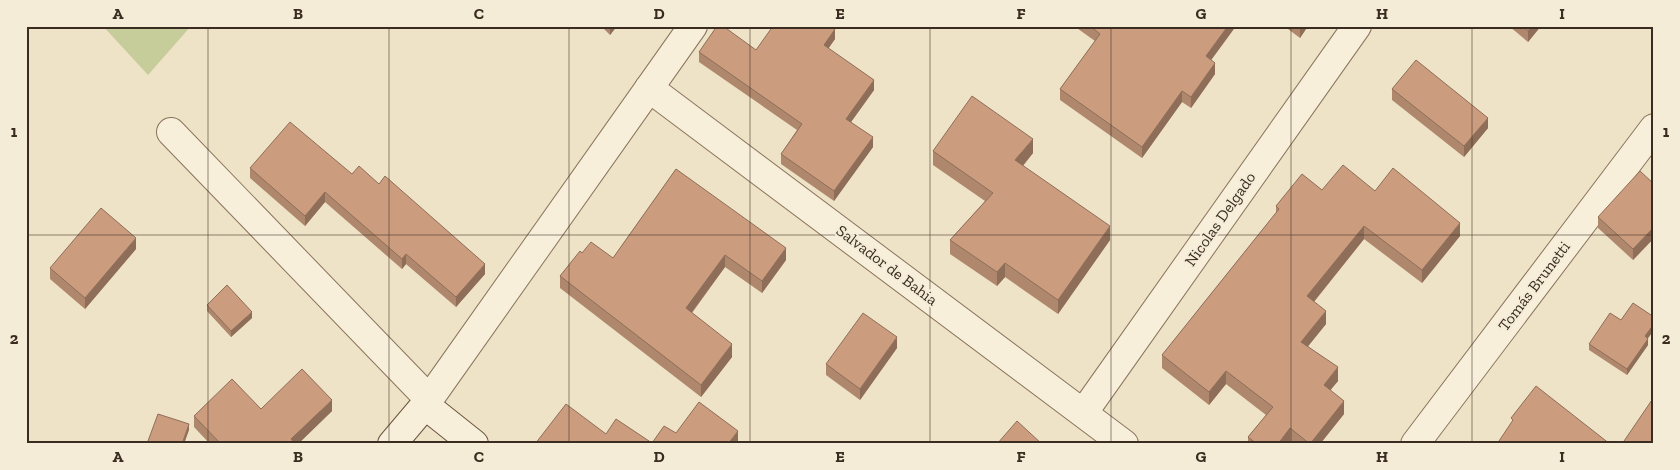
<svg xmlns="http://www.w3.org/2000/svg" width="1680" height="470" viewBox="0 0 1680 470" font-family="'Zilla Slab',serif">
<rect width="100%" height="100%" fill="#eee2c7"/>
<polygon fill="#c7cc9b" points="103,26 191,26 148,75"/>
<g fill="none" stroke-linecap="round" stroke-linejoin="round">
<defs>
<g id="street">
<polyline points="649,88 1124,444"/>
<polyline points="171,132 429,399"/>
<polyline points="425,405 693,26"/>
<polyline points="1084,412 1357,26"/>
<polyline points="1415,444 1654,128"/>
</g>
<polyline id="secondary" points="392,444 425,405 474,444"/>
</defs>
<use href="#street" stroke="#8a745d" stroke-width="30"/>
<use href="#secondary" stroke="#6c5540" stroke-width="30"/>
<use href="#street" stroke="#f8efdb" stroke-width="28"/>
<use href="#secondary" stroke="#f8efdb" stroke-width="28"/>
</g>
<g fill="#af876c">
<polygon points="601,26 617,26 610,35"/>
<polygon points="1074,26 1236,26 1211,60 1215,74 1191,108 1182,102 1142,158 1060,100 1060,89 1095,41"/>
<polygon points="1284,26 1308,26 1300,38"/>
<polygon points="1509,26 1541,26 1528,42"/>
<polygon points="835,39 828,48 874,90 851,122 873,147 834,201 781,164 781,154 797,130 699,62 699,52 756,50"/>
<polygon points="1392,89 1488,128 1464,157 1392,100"/>
<polygon points="933,151 1033,153 1023,166 1110,240 1058,314 1005,277 997,286 950,254 950,240 985,201 933,165"/>
<polygon points="250,168 352,174 379,184 485,274 456,307 406,264 402,269 325,202 305,226 250,178"/>
<polygon points="676,169 786,260 762,293 725,267 692,313 732,357 701,397 560,288 560,276 582,253 613,258"/>
<polygon points="1654,184 1654,238 1633,260 1598,228 1598,217"/>
<polygon points="1322,190 1375,191 1460,236 1422,283 1364,239 1314,302 1326,324 1308,346 1338,381 1330,390 1344,414 1320,444 1293,444 1290,441 1288,444 1248,444 1248,437 1266,415 1226,384 1209,405 1162,368 1162,355 1276,213 1276,206"/>
<polygon points="136,249 85,309 50,279 50,268"/>
<polygon points="207,305 252,318 231,337 207,311"/>
<polygon points="1654,317 1654,330 1648,338 1648,345 1627,375 1589,350 1589,344 1621,320"/>
<polygon points="897,348 860,400 826,375 826,364"/>
<polygon points="261,409 332,411 298,444 210,444 194,427 194,416"/>
</g>
<g fill="#8e6e58">
<polygon points="610,26 617,26 610,35"/>
<polygon points="1228,26 1236,26 1206,67 1206,56"/>
<polygon points="1301,26 1308,26 1300,38 1300,27"/>
<polygon points="1532,26 1541,26 1528,42 1528,31"/>
<polygon points="835,29 835,39 824,55 824,45"/>
<polygon points="1215,63 1215,74 1191,108 1191,97"/>
<polygon points="874,80 874,90 846,129 846,119"/>
<polygon points="1182,91 1182,102 1142,158 1142,147"/>
<polygon points="1488,118 1488,128 1464,157 1464,146"/>
<polygon points="873,137 873,147 834,201 834,191"/>
<polygon points="1033,139 1033,153 1015,175 1015,160"/>
<polygon points="325,192 325,202 305,226 305,216"/>
<polygon points="1460,223 1460,236 1422,283 1422,270"/>
<polygon points="1110,226 1110,240 1058,314 1058,300"/>
<polygon points="1364,226 1364,239 1307,310 1307,296"/>
<polygon points="1654,227 1654,238 1633,260 1633,249"/>
<polygon points="136,238 136,249 85,309 85,298"/>
<polygon points="786,248 786,260 762,293 762,281"/>
<polygon points="406,254 406,264 402,269 402,259"/>
<polygon points="725,255 725,267 686,320 686,308"/>
<polygon points="1005,263 1005,277 997,286 997,272"/>
<polygon points="485,264 485,274 456,307 456,297"/>
<polygon points="1326,311 1326,324 1301,355 1301,342"/>
<polygon points="252,312 252,318 231,337 231,331"/>
<polygon points="1654,324 1654,330 1645,342 1645,336"/>
<polygon points="897,337 897,348 860,400 860,389"/>
<polygon points="1648,339 1648,345 1627,375 1627,369"/>
<polygon points="732,344 732,357 701,397 701,385"/>
<polygon points="1338,367 1338,381 1324,398 1324,385"/>
<polygon points="1226,371 1226,384 1209,405 1209,392"/>
<polygon points="332,400 332,411 298,444 291,444 291,439"/>
<polygon points="1344,401 1344,414 1320,444 1310,444"/>
<polygon points="189,424 189,430 184,444 182,444"/>
<polygon points="1290,428 1290,441 1288,444 1278,444"/>
<polygon points="738,431 738,443 737,444 728,444"/>
</g>
<g fill="#cb9d7e" stroke="#8e6e58">
<polygon points="717,26 723,26 756,50 773,26 831,26 835,29 824,45 874,80 846,119 873,137 834,191 781,154 802,124 699,52"/>
<polygon points="1090,26 1228,26 1206,56 1215,63 1191,97 1182,91 1142,147 1060,89 1100,34"/>
<polygon points="1523,26 1532,26 1528,31"/>
<polygon points="1416,60 1488,118 1464,146 1392,89"/>
<polygon points="972,96 1033,139 1015,160 1110,226 1058,300 1005,263 997,272 950,240 993,193 933,151"/>
<polygon points="290,122 352,174 359,166 379,184 385,176 485,264 456,297 406,254 402,259 325,192 305,216 250,168"/>
<polygon points="1343,165 1375,191 1393,168 1460,223 1422,270 1364,226 1307,296 1326,311 1301,342 1338,367 1324,385 1344,401 1310,444 1290,428 1278,444 1257,444 1248,437 1273,407 1226,371 1209,392 1162,355 1279,209 1276,206 1302,174 1322,190"/>
<polygon points="676,169 786,248 762,281 725,255 686,308 732,344 701,385 560,276 580,251 582,253 591,242 613,258"/>
<polygon points="1640,171 1654,184 1654,227 1633,249 1598,217"/>
<polygon points="101,208 136,238 85,298 50,268"/>
<polygon points="227,285 252,312 231,331 207,305"/>
<polygon points="1633,303 1654,317 1654,324 1645,336 1648,339 1627,369 1589,344 1610,313 1621,320"/>
<polygon points="863,313 897,337 860,389 826,364"/>
<polygon points="302,369 332,400 291,439 295,444 221,444 194,416 232,379 261,409"/>
<polygon points="1536,386 1610,444 1497,444 1513,420 1511,418"/>
<polygon points="1654,397 1654,444 1622,444"/>
<polygon points="699,402 738,431 728,444 535,444 566,404 606,434 616,419 652,443 664,426 676,433"/>
<polygon points="158,414 189,424 182,444 156,444 148,441"/>
<polygon points="1017,421 1042,444 997,444"/>
</g>
<path fill="none" stroke="#3a2c20" stroke-width="1" stroke-opacity="0.55" d="M208,26V444M389,26V444M569,26V444M750,26V444M930,26V444M1111,26V444M1291,26V444M1472,26V444M26,235H1654"/>
<g text-anchor="middle" dominant-baseline="central" stroke-width="4" stroke-linejoin="round" paint-order="stroke">
<g font-size="16" fill="#3a2c20" stroke="#f5ecd7">
<text transform="translate(1220 219) rotate(-55)">Nicolas Delgado</text>
<text transform="translate(887 265) rotate(37)">Salvador de Bahia</text>
<text transform="translate(1534 286) rotate(-53)">Tomás Brunetti</text>
</g>
</g>
<rect width="1680" height="470" fill="none" stroke="#f5ecd7" stroke-width="55"/>
<rect x="28" y="28" width="1624" height="414" fill="none" stroke="#3a2c20" stroke-width="2"/>
<g font-size="16" text-anchor="middle" font-weight="bold" fill="#3a2c20">
<text x="118" y="19">A</text>
<text x="298" y="19">B</text>
<text x="479" y="19">C</text>
<text x="659" y="19">D</text>
<text x="840" y="19">E</text>
<text x="1021" y="19">F</text>
<text x="1201" y="19">G</text>
<text x="1382" y="19">H</text>
<text x="1562" y="19">I</text>
<text x="14" y="137">1</text>
<text x="1666" y="137">1</text>
<text x="14" y="344">2</text>
<text x="1666" y="344">2</text>
<text x="118" y="462">A</text>
<text x="298" y="462">B</text>
<text x="479" y="462">C</text>
<text x="659" y="462">D</text>
<text x="840" y="462">E</text>
<text x="1021" y="462">F</text>
<text x="1201" y="462">G</text>
<text x="1382" y="462">H</text>
<text x="1562" y="462">I</text>
</g>
</svg>
